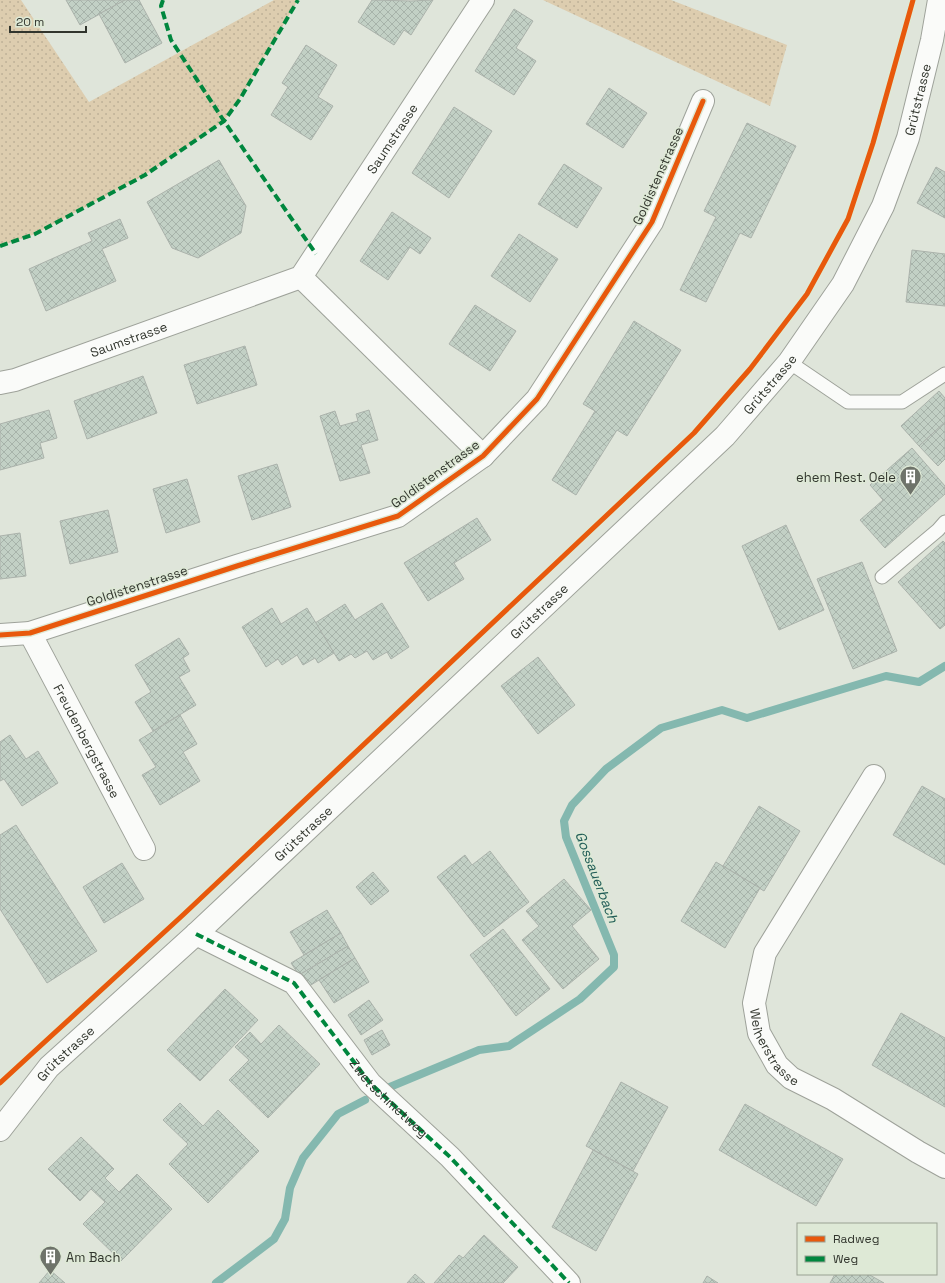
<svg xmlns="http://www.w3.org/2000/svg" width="945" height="1283" viewBox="0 0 945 1283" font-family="'Space Grotesk',sans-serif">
<defs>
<pattern id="grass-dots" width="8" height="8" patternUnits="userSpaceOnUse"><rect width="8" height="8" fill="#ddcdaf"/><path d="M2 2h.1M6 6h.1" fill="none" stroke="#beb197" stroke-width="1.8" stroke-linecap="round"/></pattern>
<pattern id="building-cross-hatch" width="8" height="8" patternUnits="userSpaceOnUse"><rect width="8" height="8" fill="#c2d0c5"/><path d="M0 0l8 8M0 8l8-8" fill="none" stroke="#a7b3aa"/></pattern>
</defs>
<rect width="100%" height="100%" fill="#dfe5da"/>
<g fill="url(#grass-dots)">
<polygon points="0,0 21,0 89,102 274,0 298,0 240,98 224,121 145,175 35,234 0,246"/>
<polygon points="543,0 671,0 787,45 770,106"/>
</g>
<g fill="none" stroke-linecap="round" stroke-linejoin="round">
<g stroke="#84b8af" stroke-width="8">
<polyline points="385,1089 479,1050 509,1046 580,999 614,967 614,955 566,837 564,821 572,805 606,769 661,728 722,710 747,718 886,676 919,682 945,666"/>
<polyline points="216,1283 274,1239 285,1219 290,1188 303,1158 338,1114 365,1100"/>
</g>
</g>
<g fill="url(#building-cross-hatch)" stroke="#abb2ab">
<polygon points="66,0 125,0 80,25"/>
<polygon points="125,0 139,0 162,43 125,63 99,14"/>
<polygon points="372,0 411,1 433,0 411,35 404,30 394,45 358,22"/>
<polygon points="514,9 533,21 516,48 536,61 514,95 475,71"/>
<polygon points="306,45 337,65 318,97 333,106 311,140 271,115 288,87 282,83"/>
<polygon points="609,88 647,113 623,148 586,124"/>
<polygon points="454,107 492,131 449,198 412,173"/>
<polygon points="747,123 796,146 751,238 740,233 706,302 680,290 716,217 704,211"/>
<polygon points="219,160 246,206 241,233 198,258 172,248 147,202"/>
<polygon points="564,164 602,188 577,228 538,204"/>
<polygon points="936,167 945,172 945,218 917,203"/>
<polygon points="392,212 431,238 420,254 410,247 388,280 360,261"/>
<polygon points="120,219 128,238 102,249 116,281 46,311 29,269 92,241 88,233"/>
<polygon points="519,234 558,259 530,302 491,276"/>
<polygon points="912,250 945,254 945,306 906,302"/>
<polygon points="475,305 516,331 490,371 449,344"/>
<polygon points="634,321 681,350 627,436 617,430 576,495 552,480 595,411 583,404"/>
<polygon points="245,346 257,385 197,404 184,365"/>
<polygon points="143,376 157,413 87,439 74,401"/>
<polygon points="939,391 945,398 945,422 919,446 901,426"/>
<polygon points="49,410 57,438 40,443 44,458 0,470 0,424"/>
<polygon points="369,410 378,440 361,445 370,473 340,481 320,416 335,411 340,426 358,421 356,414"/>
<polygon points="945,422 945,459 938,466 919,446"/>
<polygon points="912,448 945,486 945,494 885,548 860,520 883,500 870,485"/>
<polygon points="277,464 291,507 252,520 238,476"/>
<polygon points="187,479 200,522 166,533 153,489"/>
<polygon points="108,510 118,552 70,564 60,521"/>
<polygon points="477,518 491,540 454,563 464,579 428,601 404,563"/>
<polygon points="786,525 824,610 779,630 742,546"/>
<polygon points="20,533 26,576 0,579 0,536"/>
<polygon points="943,541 945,543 945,625 940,629 898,582"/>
<polygon points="862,562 897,651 853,669 817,579"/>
<polygon points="382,603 409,647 391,659 387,652 373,660 367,651 355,658 351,654 339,661 315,623 345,604 355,620"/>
<polygon points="272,608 281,624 307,608 334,653 318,663 315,658 303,665 297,655 282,665 278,659 266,667 242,627"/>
<polygon points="179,638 189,654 183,658 190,671 179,677 196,705 153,731 135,702 151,692 135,665"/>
<polygon points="538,657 575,705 538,734 501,686"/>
<polygon points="180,715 197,744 183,752 200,781 160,805 142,775 156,767 139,740"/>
<polygon points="10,735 26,759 38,751 58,783 22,806 4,779 0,781 0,742"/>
<polygon points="922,786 945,799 945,865 893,835"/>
<polygon points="759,806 800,831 764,891 723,866"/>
<polygon points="16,825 97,951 47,983 0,909 0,835"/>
<polygon points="490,851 529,902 484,937 437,877 465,855 472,865"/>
<polygon points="716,862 760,888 725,948 681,921"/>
<polygon points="122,863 144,899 104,923 83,887"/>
<polygon points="373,872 389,891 371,905 356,887"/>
<polygon points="564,879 591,910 572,926 599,959 563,989 522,940 539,926 526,911"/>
<polygon points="327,910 341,933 304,955 290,932"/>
<polygon points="503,929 550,989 516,1016 470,955"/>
<polygon points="341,933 348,946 299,975 291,963"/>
<polygon points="348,946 355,958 306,988 299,975"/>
<polygon points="355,958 369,982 334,1003 319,980"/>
<polygon points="225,989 258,1020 200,1081 167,1050"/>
<polygon points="369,1000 383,1020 361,1035 348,1015"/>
<polygon points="901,1013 945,1038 945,1107 872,1065"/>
<polygon points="279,1025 320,1064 268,1118 229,1080 249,1060 235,1047 250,1032 261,1044"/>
<polygon points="382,1030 390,1045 372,1055 364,1040"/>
<polygon points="621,1082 668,1107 633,1171 586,1146"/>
<polygon points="180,1103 203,1126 218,1110 259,1151 208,1203 169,1164 188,1144 163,1120"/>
<polygon points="745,1104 843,1159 816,1206 719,1150"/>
<polygon points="81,1137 114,1169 105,1178 119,1192 137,1174 172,1209 121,1261 83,1224 105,1202 91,1189 80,1201 48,1169"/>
<polygon points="593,1150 638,1174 596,1251 552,1227"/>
<polygon points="484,1235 518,1267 503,1283 434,1283 459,1255 463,1258"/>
<polygon points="50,1270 65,1283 39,1283"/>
<polygon points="415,1274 425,1283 407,1283"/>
<polygon points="835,1274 868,1274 884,1283 830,1283"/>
<polygon points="707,1276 718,1283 703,1283"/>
</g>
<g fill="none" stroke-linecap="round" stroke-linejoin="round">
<defs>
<g id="lane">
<polyline points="789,362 848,402 902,402 945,374"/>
<polyline points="882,577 938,530 945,522"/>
</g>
<g id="street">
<polyline points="301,277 483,456"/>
<path id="s1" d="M0,383L15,380L301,277L483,0"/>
<path id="s2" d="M30,633L144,849"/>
<polyline points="0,635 30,633 237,566 398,516 483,456 537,399 652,222 703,101"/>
<path id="s3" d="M874,776L765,953L754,1003L759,1033L777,1065L791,1078L833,1099L918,1152L945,1167"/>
<path id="s4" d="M196,934L294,983L370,1083L450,1157L569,1283"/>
</g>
<g id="secondary">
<path id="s5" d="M0,1130L49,1067L196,934L725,436L789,362L843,284L883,206L908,138L932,40L939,0"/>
</g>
</defs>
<use href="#lane" stroke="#9ea29a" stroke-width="15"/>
<use href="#street" stroke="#9ea29a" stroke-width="24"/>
<use href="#secondary" stroke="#9ea29a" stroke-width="24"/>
<use href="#lane" stroke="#fafbf9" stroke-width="13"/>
<use href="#street" stroke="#fafbf9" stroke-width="22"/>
<use href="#secondary" stroke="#fafbf9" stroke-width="22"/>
<g stroke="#00873e" stroke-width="4" stroke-dasharray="8 4" stroke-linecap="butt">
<polyline points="163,0 161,6 171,40 224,121 316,254"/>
<polyline points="0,246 35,234 145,175 224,121 240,99 298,0"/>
<polyline points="196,934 294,983 370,1083 450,1157 569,1283"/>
</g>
<defs>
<g id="cycleway">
<polyline points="0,635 30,633 237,566 398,516 483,456 537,399 652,222 703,101"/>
<polyline points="0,1083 184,914 694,433 750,369 807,294 848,219 873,143 913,0"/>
</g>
</defs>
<use href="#cycleway" stroke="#dee9d6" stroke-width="8"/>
<use href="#cycleway" stroke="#e8590c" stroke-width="5"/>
</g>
<defs>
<symbol id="building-pin" viewBox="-11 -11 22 30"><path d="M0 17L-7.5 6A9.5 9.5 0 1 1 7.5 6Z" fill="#6e736a" stroke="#dee9d6"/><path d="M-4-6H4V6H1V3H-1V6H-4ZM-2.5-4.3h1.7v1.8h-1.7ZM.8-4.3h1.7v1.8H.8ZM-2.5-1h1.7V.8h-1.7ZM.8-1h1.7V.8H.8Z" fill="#fff"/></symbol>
</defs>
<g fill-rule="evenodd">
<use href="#building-pin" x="898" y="464" width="25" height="34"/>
<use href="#building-pin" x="38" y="1244" width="25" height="34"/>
</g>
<g text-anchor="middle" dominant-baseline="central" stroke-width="3" stroke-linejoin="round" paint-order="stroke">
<g font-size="13" fill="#31352d" stroke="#dee9d6">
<text stroke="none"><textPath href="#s5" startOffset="1397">Grütstrasse</textPath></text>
<text stroke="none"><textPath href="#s1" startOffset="485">Saumstrasse</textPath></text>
<text transform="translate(658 176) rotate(-66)">Goldistenstrasse</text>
<text stroke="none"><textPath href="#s1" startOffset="136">Saumstrasse</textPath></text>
<text stroke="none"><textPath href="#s5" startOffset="1073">Grütstrasse</textPath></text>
<text transform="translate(435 474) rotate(-36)">Goldistenstrasse</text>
<text transform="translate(137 586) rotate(-18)">Goldistenstrasse</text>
<text stroke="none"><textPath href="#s5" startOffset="749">Grütstrasse</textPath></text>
<text stroke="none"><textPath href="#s2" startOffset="122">Freudenbergstrasse</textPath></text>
<text stroke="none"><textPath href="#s5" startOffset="425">Grütstrasse</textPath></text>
<text stroke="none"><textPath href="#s3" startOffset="309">Weiherstrasse</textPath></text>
<text stroke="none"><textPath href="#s5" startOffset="101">Grütstrasse</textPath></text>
<text stroke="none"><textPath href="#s4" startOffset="259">Zwetschmetweg</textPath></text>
</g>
<g font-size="13" fill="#31352d" stroke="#dee9d6" text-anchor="end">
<text x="896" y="477">ehem Rest. Oele</text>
<text x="66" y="1257" text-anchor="start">Am Bach</text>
</g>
<g font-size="14" font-style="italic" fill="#225d58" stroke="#dee9d6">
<text transform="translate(597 877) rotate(69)">Gossauerbach</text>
</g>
</g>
<rect x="797" y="1223" width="140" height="52" fill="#dee9d6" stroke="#99a192"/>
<rect x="805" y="1236" width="20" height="6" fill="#e8590c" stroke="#99a192"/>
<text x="833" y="1243" font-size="12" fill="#31352d">Radweg</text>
<rect x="805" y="1256" width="20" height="6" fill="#00873e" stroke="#99a192"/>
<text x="833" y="1263" font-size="12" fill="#31352d">Weg</text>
<path d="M10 26v6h76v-6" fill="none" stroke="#31352d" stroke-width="2"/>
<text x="16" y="26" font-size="12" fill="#31352d" stroke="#dee9d6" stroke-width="3" paint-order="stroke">20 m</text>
</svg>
